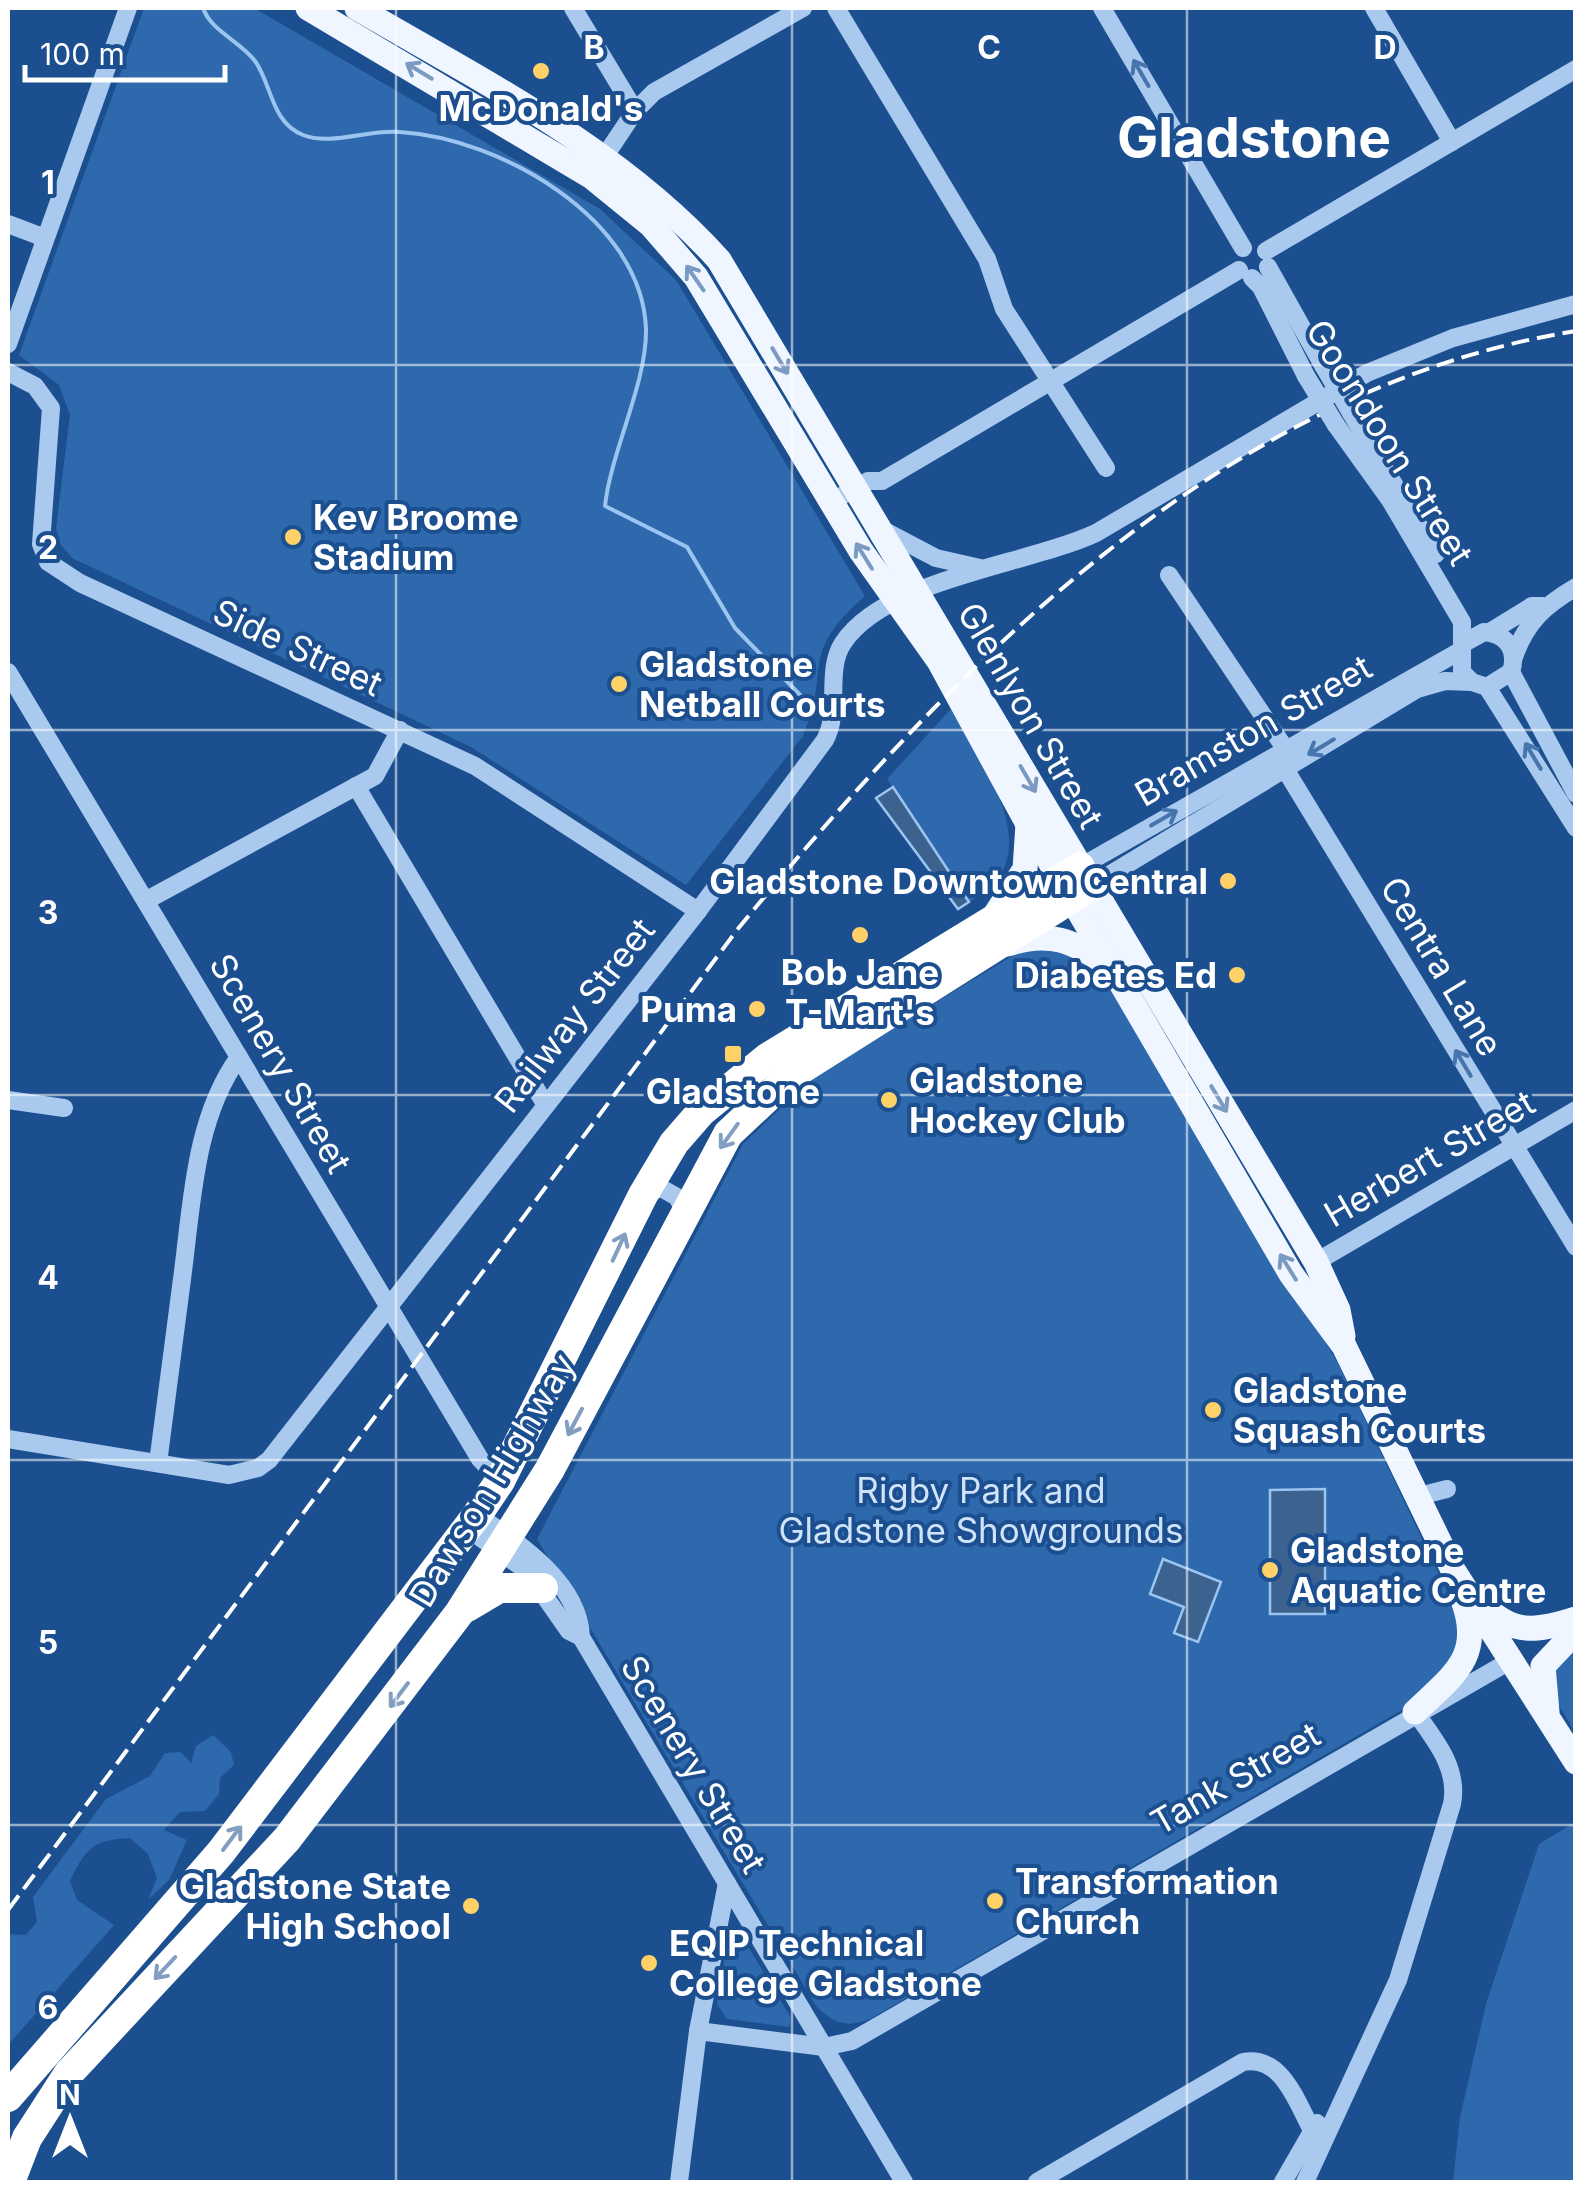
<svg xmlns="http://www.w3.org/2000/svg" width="1583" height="2190" viewBox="0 0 1583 2190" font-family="Inter,sans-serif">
<rect width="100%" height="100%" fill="#1b4f8f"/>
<g fill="#2e69ad">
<path d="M144,8H254L600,209L676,280L865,596C797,655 832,669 803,736L686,885L471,747L72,558L60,544L56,528L70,415L59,385L19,355Z"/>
<path d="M951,709C982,765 1054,858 969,902L887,779Z"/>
<path d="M1058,948L1092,965L1106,983L1338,1363L1457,1612L1463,1649L1419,1700L870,2019C846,2028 834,2024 816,2006L537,1539L743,1144L813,1077L1022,950Z"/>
<path d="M1575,1642V1732C1547,1684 1542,1688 1575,1642Z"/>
<path d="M213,1735L231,1752L234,1765L220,1778L219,1794L205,1811L180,1812L164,1830L187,1840L169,1880L148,1900L157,1878L148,1854L130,1838C92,1840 86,1848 70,1881L77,1900L114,1925L8,2045V1934L26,1935L37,1922L33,1897L106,1799L150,1776L165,1753L181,1752L191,1763L196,1746Z"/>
<polygon points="1575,1822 1575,2182 1453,2182 1460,2117 1486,2004 1539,1844"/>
<polygon points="730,1927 740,1933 791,2018 789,2027 727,2019 717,2004"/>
</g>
<g fill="#3c6290" stroke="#9cc4f0" stroke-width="2.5">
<polygon points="893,787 969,902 958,909 876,798"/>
<polygon points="1325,1489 1325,1614 1270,1614 1270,1490"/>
<polygon points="1163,1559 1221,1582 1198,1642 1174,1633 1184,1607 1150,1594"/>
</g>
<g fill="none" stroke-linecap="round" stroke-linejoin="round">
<path stroke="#9cc4f0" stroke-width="4" d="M203,8C211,31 240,41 255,61C272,85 271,122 303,135C331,146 369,129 400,132C499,138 642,218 646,329C647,383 611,451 605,506L687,547L735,628L806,701"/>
<g stroke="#a9c9ee" stroke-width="18">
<polyline points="573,8 635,111"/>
<polyline points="836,8 987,259 1004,309 1106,468"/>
<polyline points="1102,8 1243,248"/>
<polyline points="1374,8 1452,142"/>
<polyline points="597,168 635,111 654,92 803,8"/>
<polyline points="8,224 45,238"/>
<polyline points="1266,251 1576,69"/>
<polyline points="1268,267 1324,367"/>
<polyline points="1252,278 1261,287 1306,376"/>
<polyline points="8,344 128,8"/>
<polyline points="8,372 35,386 51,408 41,544 48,562 80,583 475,766 698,911"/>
<polyline points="1351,413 1436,554"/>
<path d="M1336,425L1390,500L1462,622V672L1472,682L1487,687L1511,672C1518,650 1507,634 1484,632L1464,643"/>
<polyline points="831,502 868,481 882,481 1239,270"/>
<polyline points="879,528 936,558 980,568"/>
<polyline points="1169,575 1284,747"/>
<polyline points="1490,632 1532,606 1543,606"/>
<path d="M1514,657C1526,622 1544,606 1576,587"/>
<polyline points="8,672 480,1459 500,1481"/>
<polyline points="1511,672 1576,794"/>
<polyline points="1487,687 1576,828"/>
<polyline points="1285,769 1576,1247"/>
<polyline points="356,786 545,1104"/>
<polyline points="1080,867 1460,651"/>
<polyline points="1091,886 1417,689 1445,681 1472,682"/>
<polyline points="147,900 375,776 400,730"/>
<polyline points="8,1100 64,1108"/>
<polyline points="644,1194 661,1188 677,1197 685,1211"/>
<polyline points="1316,1262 1576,1110"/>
<path d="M8,1439L229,1475L258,1468L269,1460L698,911L825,740C841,711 825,670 843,643C885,579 1027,565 1096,533L1367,373L1453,338L1576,304"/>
<path d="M158,1463C166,1402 174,1340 182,1279C192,1205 194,1119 239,1057"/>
<polyline points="1415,1497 1447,1489"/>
<path d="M477,1515C517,1542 579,1582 581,1637L904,2182"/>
<polyline points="467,1528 527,1571 569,1631 581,1637"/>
<polyline points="698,2031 824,2047 852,2041 1508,1662"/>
<polyline points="679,2182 698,2031 727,1883"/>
<path d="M1037,2182L1243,2062C1282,2055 1296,2101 1312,2130"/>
<polyline points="1283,2182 1317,2123"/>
<path d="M1305,2182L1398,1980L1452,1804C1459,1768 1435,1740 1415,1712"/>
</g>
<g stroke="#f0f6ff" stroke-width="25">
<polyline points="308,8 592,177 651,225 696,277 861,551 939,661 1028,824 1291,1274 1344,1346 1453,1570 1576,1762"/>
<path d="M357,8C484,82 620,150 719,260L1316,1262L1338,1310L1343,1336"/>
<polyline points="995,915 1025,869 1028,824"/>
<path d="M1008,944C1050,930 1073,941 1109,965"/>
<path d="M1483,1604C1511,1636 1539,1631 1576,1619"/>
<path d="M1415,1712C1452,1676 1483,1658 1464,1603"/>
<polyline points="1547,1712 1543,1666 1576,1631"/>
</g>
<g stroke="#fff" stroke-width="30">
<polyline points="467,1607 499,1588 543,1588"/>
<polyline points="8,2097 221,1852 477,1515 500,1481 643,1195 674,1143 701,1112 767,1058 1080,867"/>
<polyline points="10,2182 27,2138 69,2073 287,1839 460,1612 550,1469 728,1134 790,1076 1091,886"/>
</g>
<path stroke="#fff" stroke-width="4" stroke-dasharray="18 8" stroke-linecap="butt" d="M8,1910L737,930C953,667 1224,387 1576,331"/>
<g stroke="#a9c9ee" stroke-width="18">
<polyline points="1324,367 1351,413"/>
<polyline points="1306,376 1336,425"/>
</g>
</g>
<defs><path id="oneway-shaft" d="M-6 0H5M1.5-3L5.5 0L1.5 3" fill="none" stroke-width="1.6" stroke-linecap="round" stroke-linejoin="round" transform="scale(2.5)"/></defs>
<g stroke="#7b9ac1">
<use href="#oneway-shaft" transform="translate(419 71) rotate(-149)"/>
<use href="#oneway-shaft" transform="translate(695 278) rotate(-125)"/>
<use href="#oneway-shaft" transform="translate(780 361) rotate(59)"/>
<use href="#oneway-shaft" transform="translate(864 556) rotate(-122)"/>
<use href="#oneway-shaft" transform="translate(1028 779) rotate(60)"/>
<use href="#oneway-shaft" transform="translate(1219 1099) rotate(59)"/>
<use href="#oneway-shaft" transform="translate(1288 1267) rotate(-122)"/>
</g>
<g stroke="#4674ac">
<use href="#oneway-shaft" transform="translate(1141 73) rotate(-120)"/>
<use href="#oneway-shaft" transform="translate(1321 747) rotate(149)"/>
<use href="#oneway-shaft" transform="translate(1533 756) rotate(-121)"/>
<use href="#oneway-shaft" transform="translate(1164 818) rotate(-30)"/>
<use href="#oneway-shaft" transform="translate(1463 1063) rotate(-121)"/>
</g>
<g stroke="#829ec1">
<use href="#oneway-shaft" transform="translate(729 1136) rotate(126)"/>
<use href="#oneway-shaft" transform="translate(619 1247) rotate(-65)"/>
<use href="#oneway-shaft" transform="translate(575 1422) rotate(118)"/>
<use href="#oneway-shaft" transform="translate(399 1695) rotate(127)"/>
<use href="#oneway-shaft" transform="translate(232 1838) rotate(-53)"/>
<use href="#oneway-shaft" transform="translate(165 1968) rotate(133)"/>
</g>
<path fill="none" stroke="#fff" stroke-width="2.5" stroke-opacity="0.55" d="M396,8V2182M792,8V2182M1187,8V2182M8,365H1576M8,730H1576M8,1095H1576M8,1460H1576M8,1825H1576"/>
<g fill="#ffd166" stroke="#1b4f8f" stroke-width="4">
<circle cx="541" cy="71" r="10"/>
<circle cx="293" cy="537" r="10"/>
<circle cx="619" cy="684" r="10"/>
<circle cx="1228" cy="881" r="10"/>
<circle cx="860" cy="935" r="10"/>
<circle cx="1237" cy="975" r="10"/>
<circle cx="757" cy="1009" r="10"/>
<rect x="723" y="1044" width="20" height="20" rx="5"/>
<circle cx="889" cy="1100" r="10"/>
<circle cx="1213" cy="1410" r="10"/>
<circle cx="1270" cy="1570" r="10"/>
<circle cx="995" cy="1901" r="10"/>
<circle cx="471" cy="1906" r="10"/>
<circle cx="649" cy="1963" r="10"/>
</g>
<g text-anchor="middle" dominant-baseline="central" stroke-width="8" stroke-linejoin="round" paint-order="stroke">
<g font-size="35" font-weight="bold" fill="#fff" stroke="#1b4f8f" text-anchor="start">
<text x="541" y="108" text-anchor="middle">McDonald's</text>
<text x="313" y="517">Kev Broome<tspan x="313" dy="40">Stadium</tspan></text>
<text x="639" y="664">Gladstone<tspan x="639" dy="40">Netball Courts</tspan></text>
<text x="1208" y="881" text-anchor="end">Gladstone Downtown Central</text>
<text x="860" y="972" text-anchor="middle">Bob Jane<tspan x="860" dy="40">T-Mart's</tspan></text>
<text x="1217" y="975" text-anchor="end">Diabetes Ed</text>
<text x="737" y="1009" text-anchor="end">Puma</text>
<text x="909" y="1080">Gladstone<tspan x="909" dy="40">Hockey Club</tspan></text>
<text x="733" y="1091" text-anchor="middle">Gladstone</text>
<text x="1233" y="1390">Gladstone<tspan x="1233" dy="40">Squash Courts</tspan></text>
<text x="1290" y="1550">Gladstone<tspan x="1290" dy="40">Aquatic Centre</tspan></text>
<text x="1015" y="1881">Transformation<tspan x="1015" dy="40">Church</tspan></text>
<text x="451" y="1886" text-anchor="end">Gladstone State<tspan x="451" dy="40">High School</tspan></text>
<text x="669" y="1943">EQIP Technical<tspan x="669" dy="40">College Gladstone</tspan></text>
</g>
<g font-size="35" fill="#fff" stroke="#1b4f8f">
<text transform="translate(1390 442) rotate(58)">Goondoon Street</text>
<text transform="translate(298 647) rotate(25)">Side Street</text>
<text transform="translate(1031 715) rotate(60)">Glenlyon Street</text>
<text transform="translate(1253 730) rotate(-30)">Bramston Street</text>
<text transform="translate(1442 966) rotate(59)">Centra Lane</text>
<text transform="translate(574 1015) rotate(-52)">Railway Street</text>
<text transform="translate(281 1063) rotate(60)">Scenery Street</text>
<text transform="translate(1429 1158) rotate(-30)">Herbert Street</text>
<text transform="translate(492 1480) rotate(-59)">Dawson Highway</text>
<text transform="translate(694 1764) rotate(59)">Scenery Street</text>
<text transform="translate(1235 1778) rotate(-30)">Tank Street</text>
</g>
<g font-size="35" fill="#cfe3fa" stroke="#1b4f8f">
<text x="981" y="1490">Rigby Park and<tspan x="981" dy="40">Gladstone Showgrounds</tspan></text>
</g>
<g font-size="55" font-weight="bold" fill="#fff" stroke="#1b4f8f">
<text x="1254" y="137">Gladstone</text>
</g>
</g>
<g font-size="32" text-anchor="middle" font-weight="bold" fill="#fff" stroke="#1b4f8f" stroke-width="8" stroke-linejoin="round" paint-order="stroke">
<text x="594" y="59">B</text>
<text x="989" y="59">C</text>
<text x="1385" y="59">D</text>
<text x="48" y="194">1</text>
<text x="48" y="559">2</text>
<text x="48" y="924">3</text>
<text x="48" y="1289">4</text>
<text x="48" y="1654">5</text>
<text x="48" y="2019">6</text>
</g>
<rect width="1583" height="2190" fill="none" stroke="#ffffff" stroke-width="20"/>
<g transform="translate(70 2120)" stroke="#1b4f8f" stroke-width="8" paint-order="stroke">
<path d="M0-8L18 38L0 25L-18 38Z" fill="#ffffff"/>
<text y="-15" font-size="28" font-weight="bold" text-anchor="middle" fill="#ffffff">N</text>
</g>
<path d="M25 65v15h200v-15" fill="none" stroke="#ffffff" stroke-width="5"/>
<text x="40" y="65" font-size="30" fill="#ffffff" stroke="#1b4f8f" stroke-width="8" paint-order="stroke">100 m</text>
</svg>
